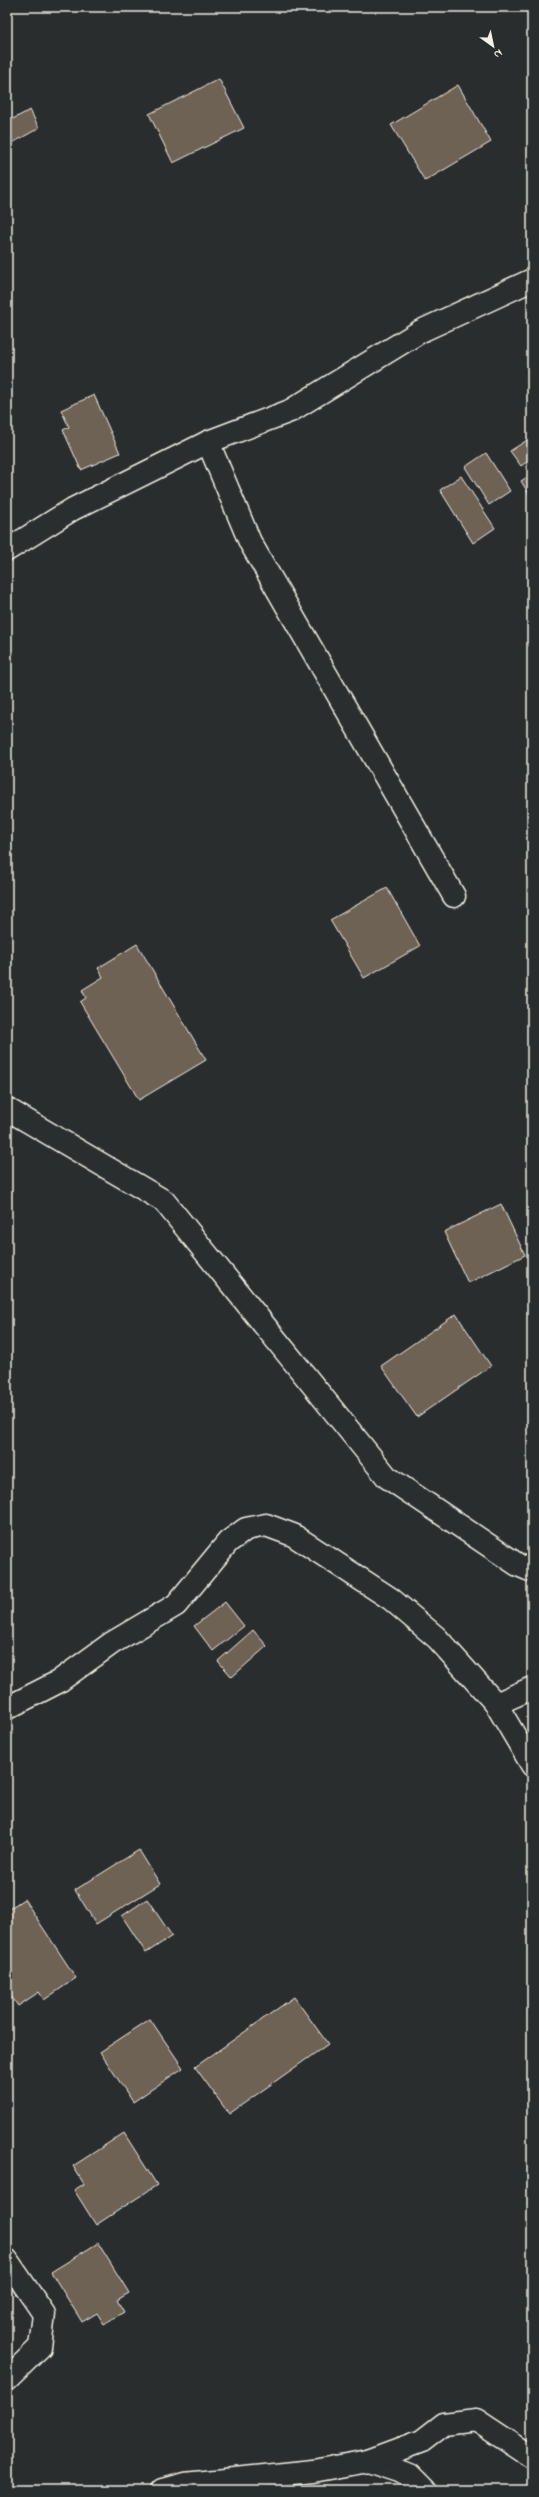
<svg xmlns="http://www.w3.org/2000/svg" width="539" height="2497" viewBox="0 0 539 2497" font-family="'Indie Flower',sans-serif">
<rect width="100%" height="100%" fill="#2a2d2e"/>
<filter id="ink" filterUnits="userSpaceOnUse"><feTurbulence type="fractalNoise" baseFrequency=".025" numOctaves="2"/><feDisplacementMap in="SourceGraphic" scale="8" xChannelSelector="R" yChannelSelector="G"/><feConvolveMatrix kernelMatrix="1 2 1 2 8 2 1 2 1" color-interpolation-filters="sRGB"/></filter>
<g filter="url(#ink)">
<g fill="#6e6254" stroke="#f4f1e8">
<polygon points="219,79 244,128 173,163 149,114"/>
<polygon points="458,85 491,142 425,181 391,125"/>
<polygon points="30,110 39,128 7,146 7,122"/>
<polygon points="94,395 120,453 81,470 63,430 69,427 61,410"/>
<polygon points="532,437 532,458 521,466 510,451"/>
<polygon points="486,453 510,491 489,505 465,467"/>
<polygon points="532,474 532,499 521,481"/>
<polygon points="461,476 495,528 473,543 440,490"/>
<polygon points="387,888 420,946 364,978 330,920"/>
<polygon points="137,944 206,1060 139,1100 80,1002 86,998 82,990 103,977 98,968"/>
<polygon points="501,1204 525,1255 468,1283 444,1232"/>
<polygon points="456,1314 491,1366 417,1417 381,1366"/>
<polygon points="225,1602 244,1626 213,1651 194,1626"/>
<polygon points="253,1630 267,1646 232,1677 218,1661"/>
<polygon points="139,1850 160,1884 96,1924 75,1890"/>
<polygon points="24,1899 76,1978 44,2000 39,1992 18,2006 7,1990 7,1910"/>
<polygon points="147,1899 172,1936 146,1953 122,1916"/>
<polygon points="294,1997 328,2044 229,2114 195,2067"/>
<polygon points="150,2019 183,2068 133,2102 100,2052"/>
<polygon points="124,2133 157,2185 96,2225 74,2190 84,2184 73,2166"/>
<polygon points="98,2243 129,2293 117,2300 124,2312 104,2324 97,2313 82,2322 51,2272"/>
</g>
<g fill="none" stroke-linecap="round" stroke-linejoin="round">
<defs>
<g id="minor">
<polyline points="208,442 250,542 454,896"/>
<polyline points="7,550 73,509 208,442 290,411 421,331 532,280"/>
<polyline points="7,1109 164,1201 387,1477 518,1565 532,1571"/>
<polyline points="496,1704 532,1688"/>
<polyline points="7,1708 58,1682 112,1643 176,1605 228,1542 246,1529 266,1525 293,1535 391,1599 437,1638 496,1704 532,1765"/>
<polyline points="7,2260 44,2314 40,2347 7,2379"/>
<polyline points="368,2461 410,2475 425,2490"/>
<polyline points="162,2490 184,2484 313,2471 368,2461 422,2441 444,2424 476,2420 532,2457"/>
</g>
</defs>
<use href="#minor" stroke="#f4f1e8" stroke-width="25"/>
<use href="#minor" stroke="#2a2d2e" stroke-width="22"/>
</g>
</g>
<rect width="539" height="2497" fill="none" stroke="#2a2d2e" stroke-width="24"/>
<rect x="12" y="12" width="515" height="2473" fill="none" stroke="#f4f1e8" stroke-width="1.5" filter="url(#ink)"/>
<g transform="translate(493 46) rotate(147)" stroke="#2a2d2e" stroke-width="3" paint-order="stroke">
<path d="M0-3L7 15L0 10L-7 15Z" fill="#f4f1e8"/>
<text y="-6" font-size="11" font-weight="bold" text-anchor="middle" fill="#f4f1e8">N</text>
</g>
</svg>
